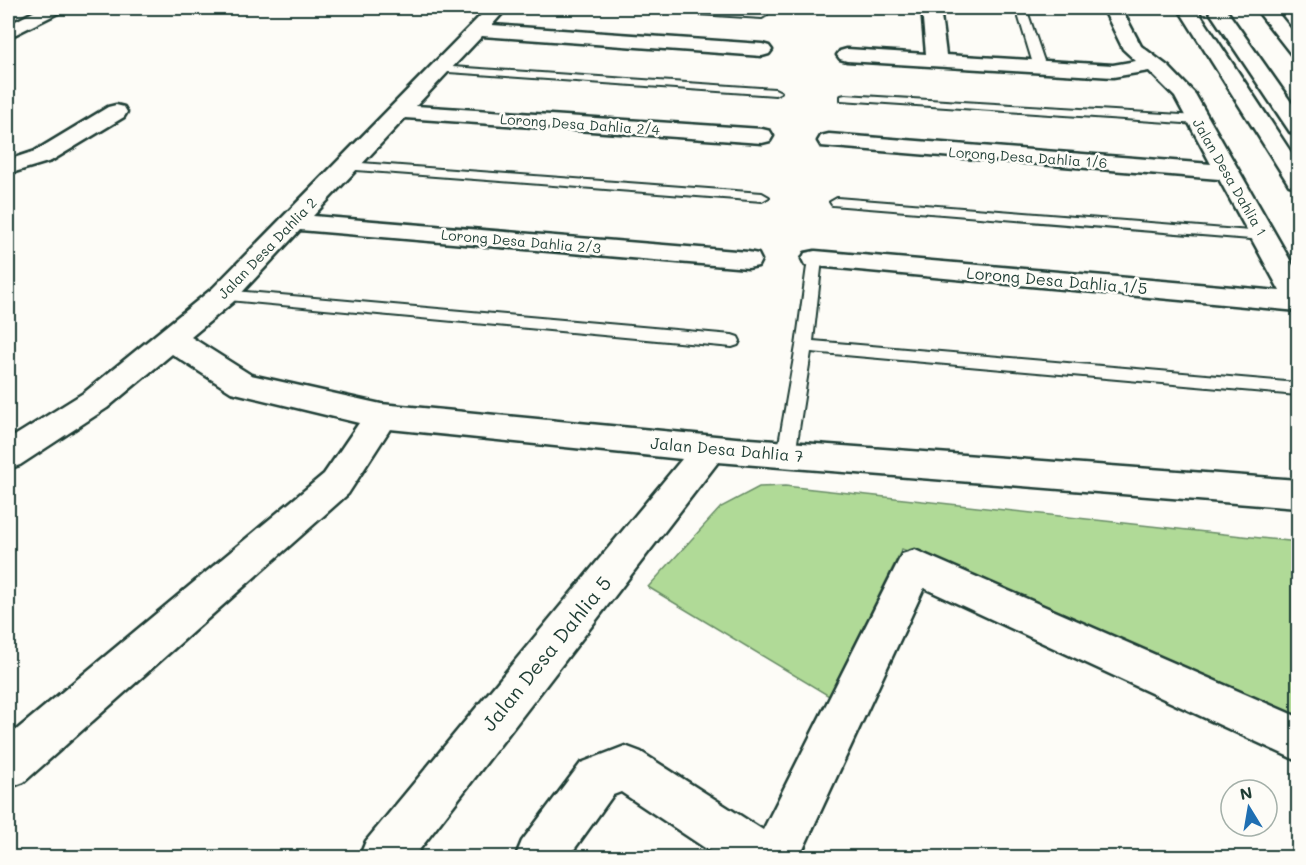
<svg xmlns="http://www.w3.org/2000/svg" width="1306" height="865" viewBox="0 0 1306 865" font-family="Mali,sans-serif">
<rect width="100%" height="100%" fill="#fdfcf7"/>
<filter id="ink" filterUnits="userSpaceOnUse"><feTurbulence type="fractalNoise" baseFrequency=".0167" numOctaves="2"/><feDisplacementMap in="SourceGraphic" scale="12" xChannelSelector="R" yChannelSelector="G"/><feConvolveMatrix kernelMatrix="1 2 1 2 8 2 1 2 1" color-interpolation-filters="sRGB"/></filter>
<g filter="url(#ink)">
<polygon fill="#b0da97" stroke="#688c66" stroke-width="1.5" points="785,486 1298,542 1298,718 902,549 829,696 648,587 721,507 759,487"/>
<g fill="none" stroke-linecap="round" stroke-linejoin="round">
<defs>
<g id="lane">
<polygon points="645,8 690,8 762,12 767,15 762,18 650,11"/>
<polygon points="1016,8 1026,8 1046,67 1044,69 1040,70 1034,67"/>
<polygon points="438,66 775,89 781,92 775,95 434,71 432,69"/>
<polygon points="845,95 1198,116 1204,120 1198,124 841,100 841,96"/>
<polygon points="348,162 762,193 769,197 762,201 343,169 342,166"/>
<polygon points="837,198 1263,232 1270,236 1263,240 832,205 830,202"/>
<polygon points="815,254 822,259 813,341 1298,383 1298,395 811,352 795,455 793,460 786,462 779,460 777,455 796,346 808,259"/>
<polygon points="223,290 732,335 738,337 740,341 738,345 732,347 218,299 215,295 218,291"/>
</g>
<g id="street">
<polygon points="41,8 63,8 60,12 8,38 8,25"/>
<polygon points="488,8 507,8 492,25 762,44 769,46 772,50 769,54 762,56 482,36 416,106 762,129 770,131 773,136 770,141 762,143 405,118 313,216 748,252 758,254 761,260 758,266 748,268 300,230 233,302 191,337 251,375 381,404 736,438 1298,480 1298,508 718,462 413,858 359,858 366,841 682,459 390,429 348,494 24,782 8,788 8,737 324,474 359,423 231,392 172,354 107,408 20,465 8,469 8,440 85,392 213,288"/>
<polygon points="922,8 940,8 946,55 1113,65 1136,61 1123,49 1103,8 1121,8 1141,46 1169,67 1195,94 1298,274 1298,311 805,265 802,259 805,253 815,251 1280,291 1219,179 821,146 818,141 821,136 829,134 1211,164 1175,97 1149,71 1113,77 847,61 840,59 837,55 840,51 847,49 926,54"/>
<polygon points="1260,8 1278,8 1277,12 1298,38 1298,56 1291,54 1259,13"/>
<polygon points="116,105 124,107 127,112 124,117 51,161 8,174 8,160 35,151 108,107"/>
<polygon points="915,550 1298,717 1298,761 924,588 799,858 720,858 621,792 613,795 568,858 515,858 522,841 581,763 625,746 641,752 763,830 902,554"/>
</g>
<g id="secondary">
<polygon points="1178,8 1196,8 1298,163 1298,187 1289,185 1286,180"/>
<polygon points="1207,8 1225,8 1298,112 1298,134 1290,132"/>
</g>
</defs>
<use href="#lane" stroke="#1f3d34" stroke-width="4"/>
<use href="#street" stroke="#1f3d34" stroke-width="5"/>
<use href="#secondary" stroke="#1f3d34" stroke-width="5"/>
<use href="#lane" fill="#fdfcf7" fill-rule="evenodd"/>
<use href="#street" fill="#fdfcf7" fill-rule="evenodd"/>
<use href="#secondary" fill="#fdfcf7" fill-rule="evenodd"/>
</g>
</g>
<g text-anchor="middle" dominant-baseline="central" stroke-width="5" stroke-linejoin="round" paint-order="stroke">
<g font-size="14" fill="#1f3d34" stroke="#fdfcf7">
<text transform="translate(580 124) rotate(4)">Lorong Desa Dahlia 2/4</text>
<text transform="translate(1028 157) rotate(4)">Lorong Desa Dahlia 1/6</text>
<text transform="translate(1230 177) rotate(60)">Jalan Desa Dahlia 1</text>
<text transform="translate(521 241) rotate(5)">Lorong Desa Dahlia 2/3</text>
<text transform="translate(267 248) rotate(-46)">Jalan Desa Dahlia 2</text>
</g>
<g font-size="16" fill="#1f3d34" stroke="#fdfcf7">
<text transform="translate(1057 280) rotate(5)">Lorong Desa Dahlia 1/5</text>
<text transform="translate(727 449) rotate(5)">Jalan Desa Dahlia 7</text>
</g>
<g font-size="20" fill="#1f3d34" stroke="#fdfcf7">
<text transform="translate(546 653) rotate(-51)">Jalan Desa Dahlia 5</text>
</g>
</g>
<rect width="1306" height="865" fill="none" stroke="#fdfcf7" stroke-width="30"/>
<rect x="15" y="15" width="1276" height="835" fill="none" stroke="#1f3d34" stroke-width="2" filter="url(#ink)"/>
<g transform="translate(1249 808) rotate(349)"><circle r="28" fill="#fdfcf7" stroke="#a4b0a9" stroke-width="1.5"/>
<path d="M0-4.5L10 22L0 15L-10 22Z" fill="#1f6fb2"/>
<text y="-9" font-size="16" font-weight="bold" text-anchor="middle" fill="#1f3d34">N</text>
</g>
</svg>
